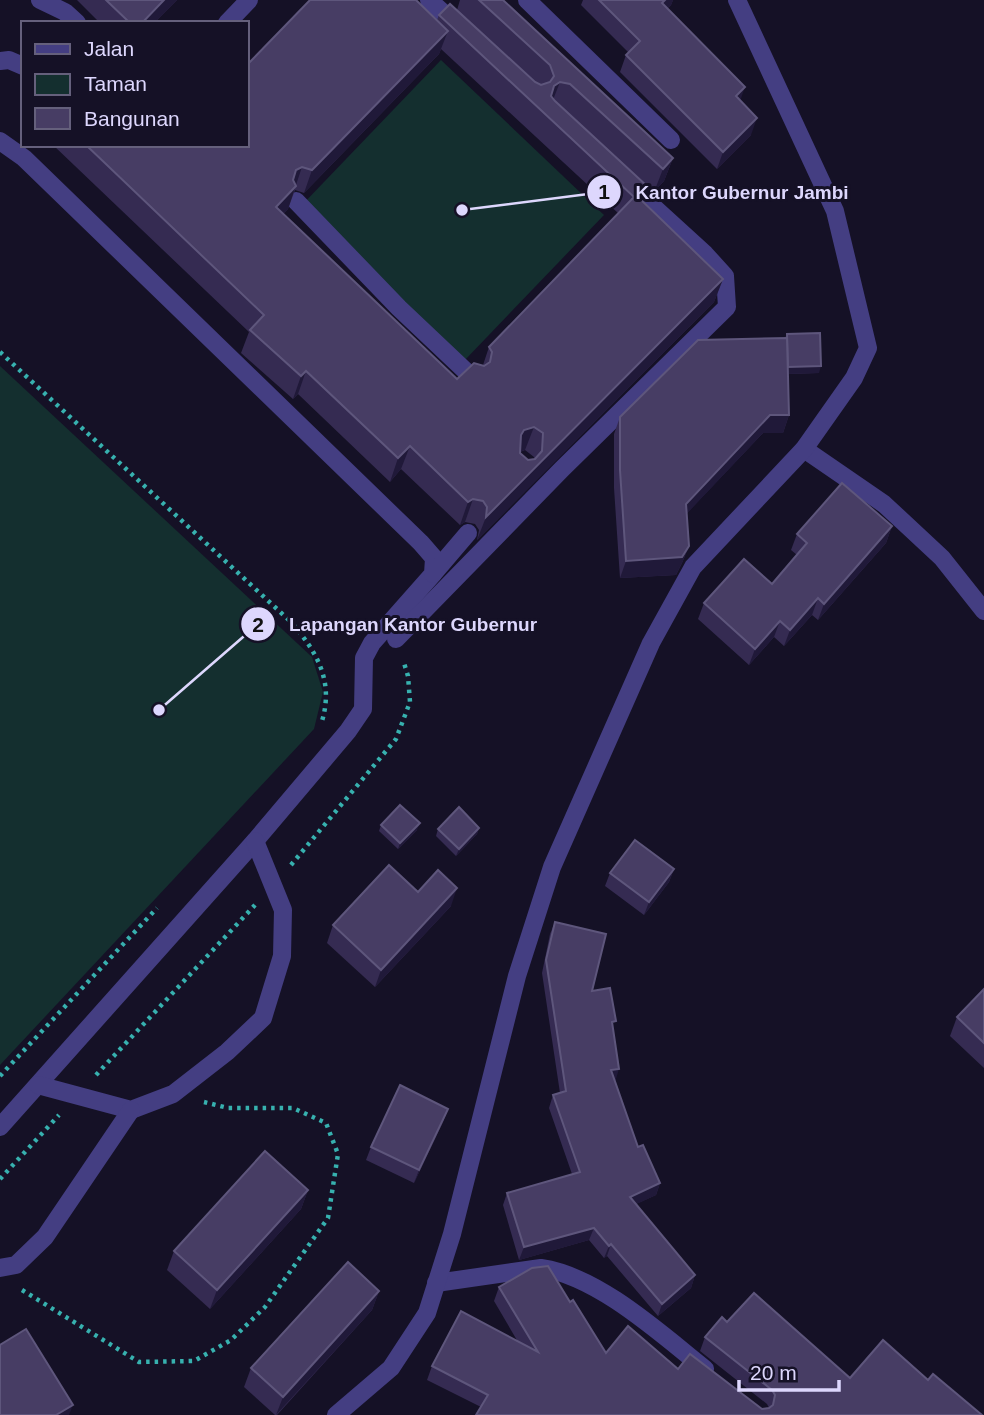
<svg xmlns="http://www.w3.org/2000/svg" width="984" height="1415" viewBox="0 0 984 1415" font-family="Arial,sans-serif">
<rect width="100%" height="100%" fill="#151126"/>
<g fill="#142f2f">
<polygon points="441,60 604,215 464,361 301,206"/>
<polygon points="0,366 312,657 323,692 314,729 0,1065"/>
</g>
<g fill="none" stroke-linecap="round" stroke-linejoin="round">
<g stroke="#37b1af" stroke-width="4.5" stroke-dasharray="3.5 5" stroke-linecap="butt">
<path d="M0,352L291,622C317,652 334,681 322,721"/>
<polyline points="291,865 396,739 410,702 408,676 404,663"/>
<polyline points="96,1075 255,905"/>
<polyline points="0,1076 157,908"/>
<polyline points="0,1179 59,1115"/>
<polyline points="22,1290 139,1362 194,1361 231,1340 265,1307 328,1218 338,1154 326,1123 293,1108 228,1108 204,1102"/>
</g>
<g stroke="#443e82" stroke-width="18">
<polyline points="40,0 65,12 77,23"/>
<polyline points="429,0 460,28"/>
<polyline points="527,0 671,140"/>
<polyline points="227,23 249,0"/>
<polyline points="0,61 9,60 23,66"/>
<polyline points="0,141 24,158 421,543 434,558 433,574 372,643 364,658 363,709 348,731 255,841 0,1127"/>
<polyline points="296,201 399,308 473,378"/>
<polyline points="804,449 884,504 942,558 984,611"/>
<polyline points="433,574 468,533"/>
<polyline points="396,639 562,469 727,307 725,276 705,254 626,182"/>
<polyline points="38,1085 131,1110 173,1094 227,1052 263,1018 282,956 283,910 255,841"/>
<polyline points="0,1268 16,1265 45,1237 131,1110"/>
<path d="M436,1283L541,1268C598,1276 661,1334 705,1369"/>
<polyline points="336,1415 391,1368 427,1313 452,1234 517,976 552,867 651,643 693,567 804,449 854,378 868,348 835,211 737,0"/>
</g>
</g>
<g fill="#352b52" fill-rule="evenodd">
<polygon points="77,0 177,0 154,23 100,23"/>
<path d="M460,0H503L673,158L664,181L654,192L647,186L641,201L723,279L714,302L477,540L479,530L475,524L465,522L460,525L401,469L390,482L298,394L293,399L241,353L249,332L53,145H247L437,20L439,15L457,10ZM441,49L618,213L489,347L483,365L457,379L283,214L288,209L295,190L304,193L439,54ZM525,450L534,457V459L528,460L520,453V452Z"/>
<polygon points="583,0 673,0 671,5 667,9 740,100 751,135 717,169 620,72 626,55 629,53 581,5"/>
<polygon points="787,334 819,373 788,374 789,415 783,433 763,433 686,514 689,546 682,563 676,575 620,578 614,488 614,434 620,417 785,338"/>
<polygon points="892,526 886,543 818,620 812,615 784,646 774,637 749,665 698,619 704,603 772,584 797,555 791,550 797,534"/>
<polygon points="381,825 417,830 398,849 379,831"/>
<polygon points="479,828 477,834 456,856 436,836 438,829"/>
<polygon points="674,869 669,882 644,915 605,886 610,873"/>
<polygon points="418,892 451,906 375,987 327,943 333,925"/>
<polygon points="555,922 613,1029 615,1081 638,1147 660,1183 656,1195 636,1204 695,1275 691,1288 658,1316 607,1256 604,1258 589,1240 519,1260 503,1205 507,1193 572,1174 549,1108 553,1095 560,1093 542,973 550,934"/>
<polygon points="984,989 984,1068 950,1036 957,1017"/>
<polygon points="448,1109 443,1122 414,1183 366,1160 371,1147"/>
<polygon points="308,1190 301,1209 210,1309 167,1270 174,1251"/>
<polygon points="499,1287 570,1302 606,1353 678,1369 762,1409 769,1408 767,1404 700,1351 705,1337 727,1322 850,1378 928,1380 982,1415 481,1407 427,1380 432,1366 518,1342 494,1301"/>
<polygon points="379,1291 372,1310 277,1415 275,1415 244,1387 251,1368"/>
</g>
<g fill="#201939">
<polygon points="164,0 177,0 154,23 142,23"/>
<polygon points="665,0 673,0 671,5 656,20 662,3"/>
<polygon points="448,31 439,54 304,193 312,170"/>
<polygon points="560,82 551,105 545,109 554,86"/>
<polygon points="745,87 739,104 736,96"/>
<polygon points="757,118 751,135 717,169 723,152"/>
<polygon points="673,158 664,181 654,192 663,169"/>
<polygon points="302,167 288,209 267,230 276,207 296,170"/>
<polygon points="647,186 639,209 637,196"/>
<polygon points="723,279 714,302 477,540 486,517"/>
<polygon points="821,366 819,373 786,374 788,367"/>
<polygon points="306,371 298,394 293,399 301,376"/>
<polygon points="770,415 789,415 783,433 763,433 679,522 686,504"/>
<polygon points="534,427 525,450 516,453 521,435 524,430"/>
<polygon points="410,446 401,469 390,482 398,458"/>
<polygon points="473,499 465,522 460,525 468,502"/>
<polygon points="892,526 886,543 818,620 824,604"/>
<polygon points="689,546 682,563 676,575 620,578 626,561"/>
<polygon points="818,598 812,615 784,646 790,630"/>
<polygon points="780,621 774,637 749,665 755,649"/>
<polygon points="420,823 417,830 398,849 400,843"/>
<polygon points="479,828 477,834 456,856 459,849"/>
<polygon points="674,869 669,882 644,915 649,902"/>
<polygon points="457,888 451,906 375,987 381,970"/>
<polygon points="619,1069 615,1082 611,1070"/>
<polygon points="448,1109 443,1122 414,1183 419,1170"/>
<polygon points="660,1183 656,1195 626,1209 630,1197"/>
<polygon points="308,1190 301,1209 210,1309 217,1290"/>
<polygon points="594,1228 589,1240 519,1260 524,1247"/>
<polygon points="611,1244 607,1256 604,1258 609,1246"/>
<polygon points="695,1275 691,1288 658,1316 662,1304"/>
<polygon points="379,1291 372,1310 276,1415 283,1397"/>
<polygon points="73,1405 69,1415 56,1415"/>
</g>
<g fill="#473d64" stroke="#5e567c" stroke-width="2" fill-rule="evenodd">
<polygon points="106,0 164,0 142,23 130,23"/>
<path d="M310,0H416L448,31L312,170L302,167L296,170L293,180L296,186L276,207L457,379L474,363L484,366L490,362L492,352L489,347L634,197L439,15L450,4L535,82L541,85L550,82L554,76L550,65L479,0H503L673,158L663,169L570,84L560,82L554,86L551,96L555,101L647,186L637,196L723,279L486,517L487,507L483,501L473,499L468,502L410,446L398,458L306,371L301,376L250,330L264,315L86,145H247V65ZM534,427L543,433L542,451L535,459L528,460L520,453L521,435L524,430Z"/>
<polygon points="599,0 665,0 662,3 745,87 736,96 757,118 723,152 626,55 640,41"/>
<polygon points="820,333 821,366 788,367 787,334"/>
<polygon points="787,338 789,415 770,415 686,504 689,546 682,557 626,561 620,470 620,417 698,340"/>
<polygon points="842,483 892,526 824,604 818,598 790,630 780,621 755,649 704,603 744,559 772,584 807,543 797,534"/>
<polygon points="400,805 420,823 400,843 381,825"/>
<polygon points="459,807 479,828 459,849 438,829"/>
<polygon points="635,840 674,869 649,902 610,873"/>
<polygon points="389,865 418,892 438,870 457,888 381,970 333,925"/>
<polygon points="555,922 606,934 592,991 610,988 616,1021 612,1022 619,1069 611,1070 638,1147 643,1145 660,1183 630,1197 695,1275 662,1304 611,1244 609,1246 594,1228 524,1247 507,1193 580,1172 553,1095 566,1091 546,960"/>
<polygon points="984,989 984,1043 957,1017"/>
<polygon points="400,1085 448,1109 419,1170 371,1147"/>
<polygon points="265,1151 308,1190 217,1290 174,1251"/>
<polygon points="348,1262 379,1291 283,1397 251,1368"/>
<polygon points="548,1266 570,1302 573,1300 606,1353 628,1326 678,1369 690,1354 762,1409 769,1408 773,1405 775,1395 772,1390 705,1337 722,1317 727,1322 754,1293 850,1378 883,1340 928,1380 933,1374 982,1415 476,1415 488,1395 432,1366 461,1311 538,1352 499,1287 532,1268"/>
<polygon points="26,1329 73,1405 56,1415 0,1415 0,1345"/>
</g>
<path fill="none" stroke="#ddd7fd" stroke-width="2.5" d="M462 210L604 192M159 710L258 624"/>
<g fill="#ddd7fd" stroke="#151126" stroke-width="2.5">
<circle cx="462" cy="210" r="7"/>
<circle cx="159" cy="710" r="7"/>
<circle cx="604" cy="192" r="18"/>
<circle cx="258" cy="624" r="18"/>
</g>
<g font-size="21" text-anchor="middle" font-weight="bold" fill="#111">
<text x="604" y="199">1</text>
<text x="258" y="632">2</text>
</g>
<g font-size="19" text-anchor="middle" font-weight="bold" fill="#ddd7fd" stroke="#151126" stroke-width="6" stroke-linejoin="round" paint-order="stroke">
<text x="742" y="199">Kantor Gubernur Jambi</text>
<text x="413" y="631">Lapangan Kantor Gubernur</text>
</g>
<rect x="21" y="21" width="228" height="126" fill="#151126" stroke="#65607c" stroke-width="2"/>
<rect x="35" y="44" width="35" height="10" fill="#443e82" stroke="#65607c" stroke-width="2"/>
<text x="84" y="56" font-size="21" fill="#ddd7fd">Jalan</text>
<rect x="35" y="74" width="35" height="21" fill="#142f2f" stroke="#65607c" stroke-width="2"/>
<text x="84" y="91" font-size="21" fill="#ddd7fd">Taman</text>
<rect x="35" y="108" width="35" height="21" fill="#473d64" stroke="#65607c" stroke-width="2"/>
<text x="84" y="126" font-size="21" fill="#ddd7fd">Bangunan</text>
<path d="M739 1380v10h100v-10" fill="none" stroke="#ddd7fd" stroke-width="3.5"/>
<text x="750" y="1380" font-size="21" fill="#ddd7fd" stroke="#151126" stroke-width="5" paint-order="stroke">20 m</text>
</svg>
